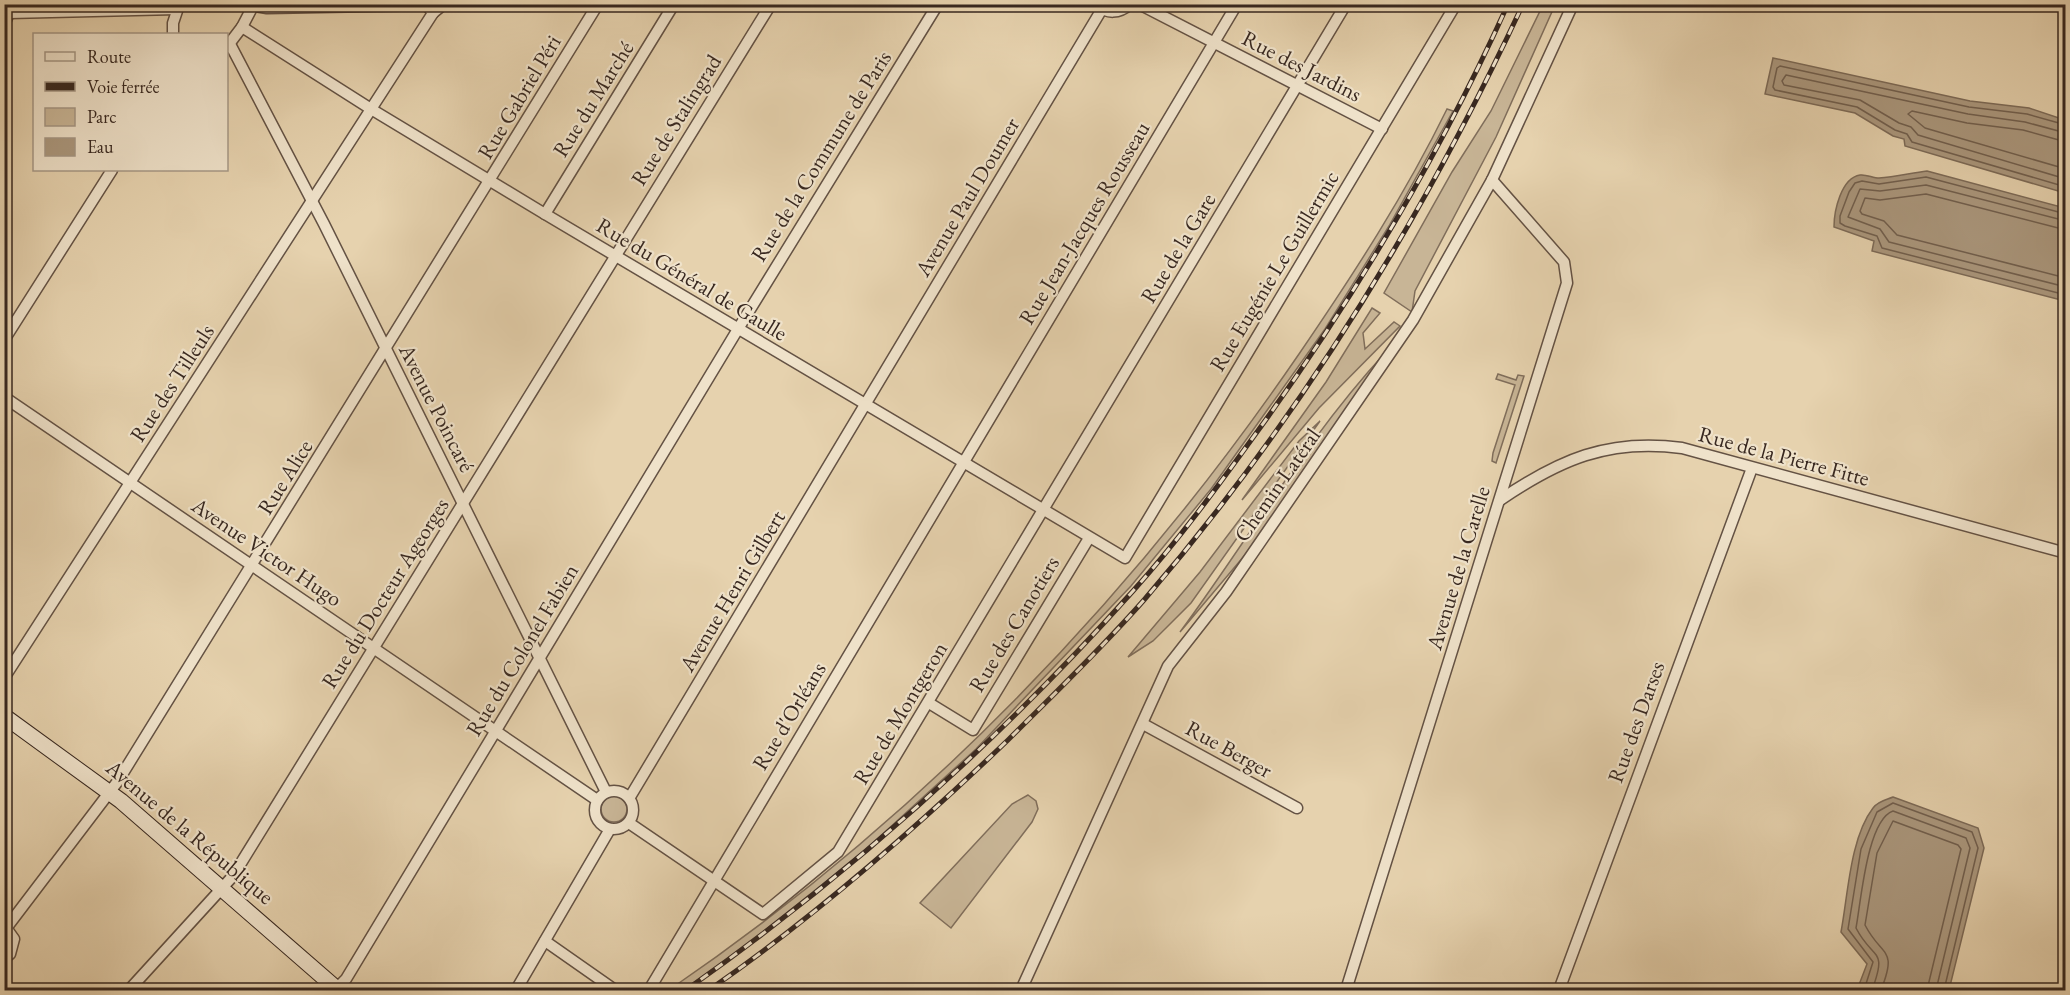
<svg xmlns="http://www.w3.org/2000/svg" width="2070" height="995" viewBox="0 0 2070 995" font-family="'EB Garamond',serif">
<rect width="100%" height="100%" fill="#e6d2ae"/>
<filter id="stains"><feTurbulence type="fractalNoise" baseFrequency=".00333" numOctaves="4"/><feColorMatrix values="0 0 0 0 .2 0 0 0 0 .09 0 0 0 0 .02 0 0 0 .5 -.17"/></filter>
<radialGradient id="worn" r=".72"><stop offset=".6" stop-color="#630" stop-opacity="0"/><stop offset="1" stop-color="#630" stop-opacity=".3"/></radialGradient>
<g fill="#c8b596" stroke="#806e5b" stroke-width="1.5">
<polygon points="1543,5 1555,5 1496,137 1415,291 1412,312 1384,293 1452,172 1491,111"/>
<path d="M1447,109L1453,111L1389,226L1325,329L1211,489L1131,586L976,749L864,851L738,952L683,990H669C917,821 1130,601 1299,354C1353,275 1405,195 1447,109Z"/>
<polygon points="1372,308 1380,313 1363,333 1365,349 1394,322 1400,326 1319,408 1242,500 1326,382"/>
<path d="M1386,352L1250,549L1180,632C1249,539 1307,437 1386,352Z"/>
<polygon points="1498,374 1516,380 1518,375 1524,376 1496,463 1492,461 1493,453 1515,385 1496,379"/>
<polygon points="1320,421 1191,603 1153,641 1128,657 1200,572 1299,441"/>
<polygon points="1028,795 1036,801 1038,809 1032,822 951,928 920,903 1012,804"/>
<circle cx="614" cy="809" r="13"/>
</g>
<g fill="#ab987e" stroke="#7d6b58" stroke-width="1.5">
<polygon points="1773,58 1970,101 2029,108 2065,120 2065,193 1905,146 1904,139 1893,136 1855,113 1765,94"/>
<path d="M1927,171L2065,208V301L1872,251L1874,241L1834,227C1834,211 1841,178 1860,175C1866,174 1873,178 1879,178C1895,177 1911,173 1927,171Z"/>
<path d="M1893,797L1978,828L1984,848L1949,990H1857L1867,964L1841,932C1848,895 1850,838 1873,808C1878,801 1886,800 1893,797Z"/>
</g>
<g fill="none" stroke-linecap="round" stroke-linejoin="round">
<g stroke="#72604f" stroke-width="1.5">
<polyline points="2066,125 2027,114 1969,107 1780,66 1777,68 1773,87 1775,90 1857,107 1895,130 1907,134 1912,142 2066,187"/>
<polyline points="2066,133 2025,122 1968,114 1786,75 1782,81 1784,85 1860,100 1899,123 1911,127 1918,135 2066,179"/>
<polyline points="2066,142 2023,130 1967,123 1912,111 1908,114 1925,128 2066,169"/>
<polyline points="2066,214 1926,177 1879,184 1862,181 1855,183 1849,192 1840,216 1840,223 1845,226 1877,236 1882,248 2066,295"/>
<polyline points="2066,221 1926,185 1880,191 1860,189 1848,217 1880,229 1889,242 2066,287"/>
<polyline points="2066,230 1926,194 1880,200 1865,198 1860,211 1862,214 1884,221 1897,235 2066,278"/>
<polyline points="1864,990 1873,962 1848,929 1861,849 1877,812 1893,803 1972,832 1978,848 1944,990"/>
<path d="M1872,990C1888,947 1873,961 1856,928C1861,902 1867,820 1893,811L1966,838L1970,848L1936,990"/>
<path d="M1881,990C1898,947 1882,958 1865,925L1877,853L1893,821L1958,845L1961,849L1927,990"/>
</g>
<defs>
<g id="street">
<polyline points="1139,4 1382,129"/>
<path d="M1097,5C1107,14 1119,14 1130,4"/>
<polyline points="254,6 267,8 427,5"/>
<polyline points="429,8 433,13 444,4"/>
<polyline points="9,13 177,9"/>
<polyline points="4,25 9,13 7,4"/>
<polyline points="242,27 371,109 545,214 1125,558 1456,4"/>
<polyline points="173,34 173,23 179,5"/>
<polyline points="230,44 324,224 606,792"/>
<polyline points="226,48 242,27 254,4"/>
<polyline points="545,214 674,4"/>
<polyline points="4,340 112,170"/>
<polyline points="4,397 597,800"/>
<path d="M1500,500C1559,460 1608,438 1682,448L2066,553"/>
<polyline points="4,678 433,13"/>
<polyline points="929,703 973,730 1089,538"/>
<polyline points="1143,724 1297,808"/>
<circle cx="614" cy="810" r="19"/>
<polyline points="630,797 1102,9"/>
<polyline points="629,823 763,914 838,852 1346,4"/>
<polyline points="4,925 14,939 10,954 4,959"/>
<polyline points="7,927 118,781 598,4"/>
<polyline points="545,941 615,990"/>
<polyline points="129,990 233,876 771,4"/>
<polyline points="335,990 346,979 738,329 938,4"/>
<polyline points="516,990 610,829"/>
<polyline points="649,990 1237,4"/>
<polyline points="1021,990 1168,666 1226,592 1413,320 1492,180 1573,4"/>
<polyline points="1346,990 1567,283 1564,262 1492,180"/>
<polyline points="1559,990 1752,468"/>
</g>
<polyline id="secondary" points="4,716 121,801 338,990"/>
</defs>
<use href="#street" stroke="#645244" stroke-width="13"/>
<use href="#secondary" stroke="#382820" stroke-width="17"/>
<use href="#street" stroke="#efe2ca" stroke-width="10"/>
<use href="#secondary" stroke="#efe2ca" stroke-width="15"/>
<defs>
<g id="rail">
<path d="M686,990C849,875 1000,740 1133,591C1178,541 1218,486 1257,432C1354,298 1440,155 1508,4"/>
<path d="M709,990C816,916 914,830 1008,740C1054,694 1101,649 1144,600C1297,422 1424,217 1523,4"/>
</g>
</defs>
<use href="#rail" stroke="#382820" stroke-width="5"/>
<use href="#rail" stroke="#efe2ca" stroke-width="3" stroke-dasharray="9" stroke-linecap="butt"/>
</g>
<g text-anchor="middle" dominant-baseline="central" stroke-width="4.5" stroke-linejoin="round" paint-order="stroke">
<g font-size="22" fill="#382820" stroke="#efe2ca">
<text transform="translate(1302 66) rotate(27)">Rue des Jardins</text>
<text transform="translate(519 97) rotate(-59)">Rue Gabriel Péri</text>
<text transform="translate(593 99) rotate(-58)">Rue du Marché</text>
<text transform="translate(676 120) rotate(-58)">Rue de Stalingrad</text>
<text transform="translate(821 156) rotate(-58)">Rue de la Commune de Paris</text>
<text transform="translate(967 197) rotate(-59)">Avenue Paul Doumer</text>
<text transform="translate(1084 223) rotate(-59)">Rue Jean-Jacques Rousseau</text>
<text transform="translate(1178 248) rotate(-59)">Rue de la Gare</text>
<text transform="translate(1274 271) rotate(-59)">Rue Eugénie Le Guillermic</text>
<text transform="translate(692 279) rotate(31)">Rue du Général de Gaulle</text>
<text transform="translate(172 383) rotate(-57)">Rue des Tilleuls</text>
<text transform="translate(437 408) rotate(63)">Avenue Poincaré</text>
<text transform="translate(1784 456) rotate(15)">Rue de la Pierre Fitte</text>
<text transform="translate(285 477) rotate(-58)">Rue Alice</text>
<text transform="translate(1277 485) rotate(-55)">Chemin Latéral</text>
<text transform="translate(267 552) rotate(34)">Avenue Victor Hugo</text>
<text transform="translate(1458 568) rotate(-73)">Avenue de la Carelle</text>
<text transform="translate(732 591) rotate(-59)">Avenue Henri Gilbert</text>
<text transform="translate(385 593) rotate(-58)">Rue du Docteur Ageorges</text>
<text transform="translate(1014 624) rotate(-59)">Rue des Canotiers</text>
<text transform="translate(522 650) rotate(-59)">Rue du Colonel Fabien</text>
<text transform="translate(900 713) rotate(-59)">Rue de Montgeron</text>
<text transform="translate(789 716) rotate(-59)">Rue d'Orléans</text>
<text transform="translate(1636 722) rotate(-70)">Rue des Darses</text>
<text transform="translate(1229 749) rotate(29)">Rue Berger</text>
<text transform="translate(190 832) rotate(40)">Avenue de la République</text>
</g>
</g>
<rect width="2070" height="995" fill="none" stroke="#e6d2ae" stroke-width="24"/>
<rect x="6" y="6" width="2058" height="983" fill="none" stroke="#382820" stroke-width="3"/>
<rect x="12" y="12" width="2046" height="971" fill="none" stroke="#382820" stroke-width="1.5"/>
<rect x="33" y="33" width="195" height="138" fill="#efe2ca" stroke="#a69886" stroke-width="1.5"/>
<rect x="45" y="52" width="30" height="9" fill="#efe2ca" stroke="#a69886" stroke-width="1.5"/>
<text x="87" y="63" font-size="18" fill="#382820">Route</text>
<rect x="45" y="82" width="30" height="9" fill="#382820" stroke="#a69886" stroke-width="1.5"/>
<text x="87" y="93" font-size="18" fill="#382820">Voie ferrée</text>
<rect x="45" y="108" width="30" height="18" fill="#c8b596" stroke="#a69886" stroke-width="1.5"/>
<text x="87" y="123" font-size="18" fill="#382820">Parc</text>
<rect x="45" y="138" width="30" height="18" fill="#ab987e" stroke="#a69886" stroke-width="1.5"/>
<text x="87" y="153" font-size="18" fill="#382820">Eau</text>
<rect width="100%" height="100%" filter="url(#stains)"/>
<rect width="100%" height="100%" fill="url(#worn)"/>
</svg>
